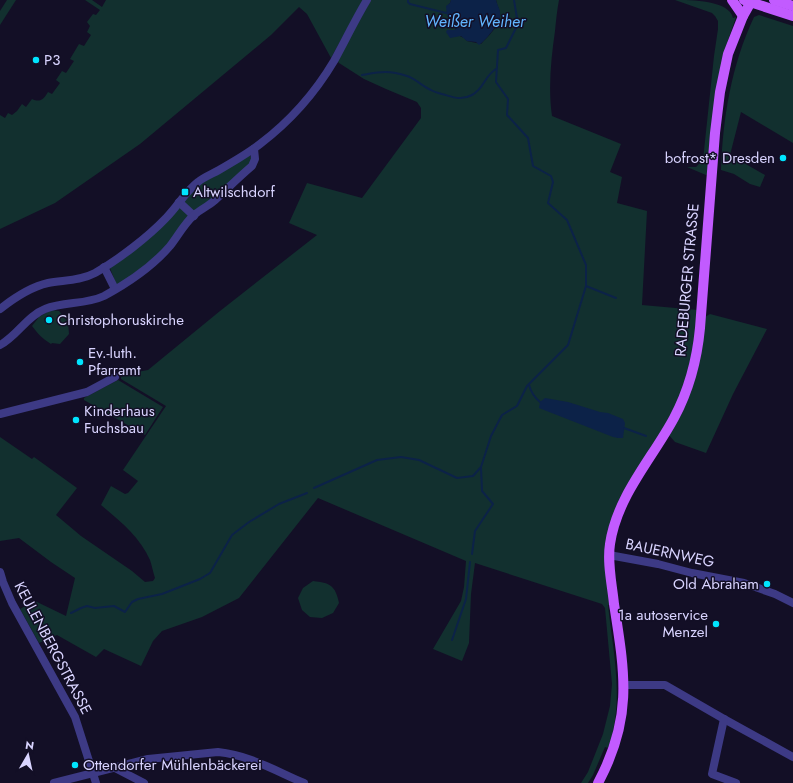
<svg xmlns="http://www.w3.org/2000/svg" width="793" height="783" viewBox="0 0 793 783" font-family="Jost,sans-serif">
<rect width="100%" height="100%" fill="#130f26"/>
<g fill="#12302f">
<polygon points="7,0 16,0 0,25 0,11"/>
<path d="M85,0H92L102,7L106,0H363L331,58L307,14L299,7L271,35L140,144L55,203L0,229V115L5,118L8,113L12,115L17,111L22,104L26,107L32,99C40,103 44,99 48,92L52,94L60,83L56,80L62,71L66,73L74,61L70,59L79,44L84,46L91,35L87,32L90,26L87,22L93,14L96,15L100,10Z"/>
<path d="M371,0H451L450,3L448,5L456,26L455,30H447L464,38L467,41L481,44C488,36 502,24 500,13C499,8 497,5 496,0H559C557,10 556,21 555,31C551,59 548,88 552,116L621,144L610,172L622,177L617,203L647,211L642,305L698,310L690,370L676,406L615,510L611,605H608C613,652 625,702 608,748L605,747L593,775L588,783H581L588,772L603,734L610,706L612,684L605,608L602,604L475,563L471,594L469,643L462,661L433,649L461,601L464,587L466,561L318,498L239,598L202,617L162,631L153,641L141,666L104,649L96,657L57,635L39,643L20,609L35,601L66,616L75,578L51,562L19,538L0,541V437L32,459L34,457L77,488L56,515L81,536L132,571L145,582L153,581L155,578C153,572 152,566 150,560C140,537 120,521 101,505L111,486L125,494L128,493L138,481L123,470L166,406L121,379V377L132,373L148,370L220,311L317,235L289,223L307,183L362,198L421,118V108L417,102L386,89L364,79L339,63L337,60Z"/>
<path d="M675,0C691,0 729,0 733,18L736,17L725,49L708,174L706,175L687,167H696L703,160L714,56L718,29V21L715,16L712,13Z"/>
<path d="M759,15L793,26V143L741,112L730,155L765,175L760,187L750,184L734,174L721,170C723,118 731,66 754,17Z"/>
<path d="M250,155L252,160C239,179 213,198 194,212L183,203L199,185Z"/>
<polygon points="180,206 191,215 157,256 117,286 110,268"/>
<path d="M51,310L59,311L68,322L69,334L60,344L52,343L51,344C43,339 38,334 32,326L39,317Z"/>
<polygon points="710,314 767,329 733,394 706,453 675,442 668,434 705,317"/>
<polygon points="118,380 163,407 145,435 84,400 84,398"/>
<path d="M313,581C330,583 335,585 339,603L333,613L322,618L310,617L302,610L298,598L303,588Z"/>
</g>
<g fill="#0c2248">
<path d="M451,0H496C497,5 501,10 500,16C500,23 485,41 479,45L476,42L467,41L461,36L450,38L446,32L447,30H455L456,27L453,19L447,16L446,6L450,3Z"/>
<polygon points="545,398 568,402 600,412 608,413 623,419 625,423 623,438 618,438 613,437 539,408 540,402"/>
</g>
<g fill="none" stroke-linecap="round" stroke-linejoin="round">
<g stroke="#0c2248" stroke-width="2">
<polyline points="408,0 408,2 410,4 446,13"/>
<path d="M362,75C380,72 388,70 407,76C416,79 422,86 431,90C434,92 439,93 442,94C453,97 461,101 472,95C485,88 484,76 496,69"/>
<polyline points="586,286 616,298"/>
<path d="M529,385C531,392 534,397 540,402"/>
<polyline points="624,428 646,436"/>
<polyline points="314,488 377,460 401,457 419,460 457,478 473,476 481,467 491,436 502,415 517,406 527,386 568,345 586,286 586,265 567,220 548,203 553,182 551,176 533,166 528,138 507,115 508,99 496,82 498,50 506,48 518,24 514,0"/>
<polyline points="472,554 475,531 493,504 482,491 481,468"/>
<polyline points="71,613 81,608 87,606 95,608 114,606 125,612 132,602 138,599 162,594 200,579 210,573 232,535 249,522 279,504 307,493"/>
<polyline points="452,640 466,599 470,562"/>
</g>
<g stroke="#3d3a85" stroke-width="8">
<polyline points="179,202 194,216"/>
<polyline points="104,267 115,289"/>
<path d="M0,309C14,298 30,287 48,283C63,280 80,281 95,273C118,260 148,237 166,218C178,206 185,192 198,182C204,177 212,174 219,170C233,162 247,154 260,144C289,122 315,93 334,61C345,41 355,20 367,0"/>
<path d="M0,345C17,336 27,316 45,309C64,301 85,305 104,296C128,283 152,267 170,246C178,236 184,224 194,215C200,210 208,206 214,201C227,189 239,177 252,166L255,159L254,149"/>
<polyline points="0,414 87,392 115,377"/>
<polyline points="609,555 658,564 692,573 744,583 775,594 793,603"/>
<polyline points="0,572 3,582 12,603 75,717 96,783"/>
<polyline points="624,685 665,685 724,719 793,757"/>
<polyline points="724,719 712,774 736,783"/>
<polyline points="115,768 144,783"/>
<path d="M54,783L148,759L218,752C249,755 276,771 304,783"/>
</g>
<g stroke="#c25bff" stroke-width="10">
<polyline points="732,0 743,16"/>
<polyline points="744,0 793,16"/>
<polyline points="774,0 793,6"/>
<path d="M598,783C633,718 625,674 614,604C612,584 607,563 610,544C617,496 652,459 674,418C689,390 697,360 700,328L715,133L720,92L728,54L743,16L752,0"/>
</g>
</g>
<g fill="#00e5ff" stroke="#130f26" stroke-width="1.5">
<circle cx="36" cy="60" r="4"/>
<circle cx="783" cy="158" r="4"/>
<rect x="181" y="188" width="8" height="8" rx="2"/>
<circle cx="49" cy="320" r="4"/>
<circle cx="80" cy="362" r="4"/>
<circle cx="76" cy="420" r="4"/>
<circle cx="767" cy="584" r="4"/>
<circle cx="716" cy="624" r="4"/>
<circle cx="75" cy="765" r="4"/>
</g>
<g text-anchor="middle" dominant-baseline="central" stroke-width="3" stroke-linejoin="round" paint-order="stroke">
<g font-size="15" fill="#d9d4ff" stroke="#130f26" text-anchor="start">
<text x="44" y="60">P3</text>
<text x="775" y="158" text-anchor="end">bofrost* Dresden</text>
<text x="193" y="192">Altwilschdorf</text>
<text x="57" y="320">Christophoruskirche</text>
<text x="88" y="353">Ev.-luth.<tspan x="88" dy="17">Pfarramt</tspan></text>
<text x="84" y="411">Kinderhaus<tspan x="84" dy="17">Fuchsbau</tspan></text>
<text x="759" y="584" text-anchor="end">Old Abraham</text>
<text x="708" y="615" text-anchor="end">1a autoservice<tspan x="708" dy="17">Menzel</tspan></text>
<text x="83" y="765">Ottendorfer Mühlenbäckerei</text>
</g>
<g font-size="15" fill="#d9d4ff" stroke="#130f26">
<text transform="translate(687 280) rotate(-85)">RADEBURGER STRASSE</text>
<text transform="translate(670 553) rotate(12)">BAUERNWEG</text>
<text transform="translate(53 648) rotate(62)">KEULENBERGSTRASSE</text>
</g>
<g font-size="16" font-style="italic" fill="#62b6ff" stroke="#130f26">
<text x="475" y="21">Weißer Weiher</text>
</g>
</g>
<g transform="translate(28 755) rotate(9)" stroke="#130f26" stroke-width="3" paint-order="stroke">
<path d="M0-3L7 15L0 10L-7 15Z" fill="#d9d4ff"/>
<text y="-6" font-size="11" font-weight="bold" text-anchor="middle" fill="#d9d4ff">N</text>
</g>
</svg>
